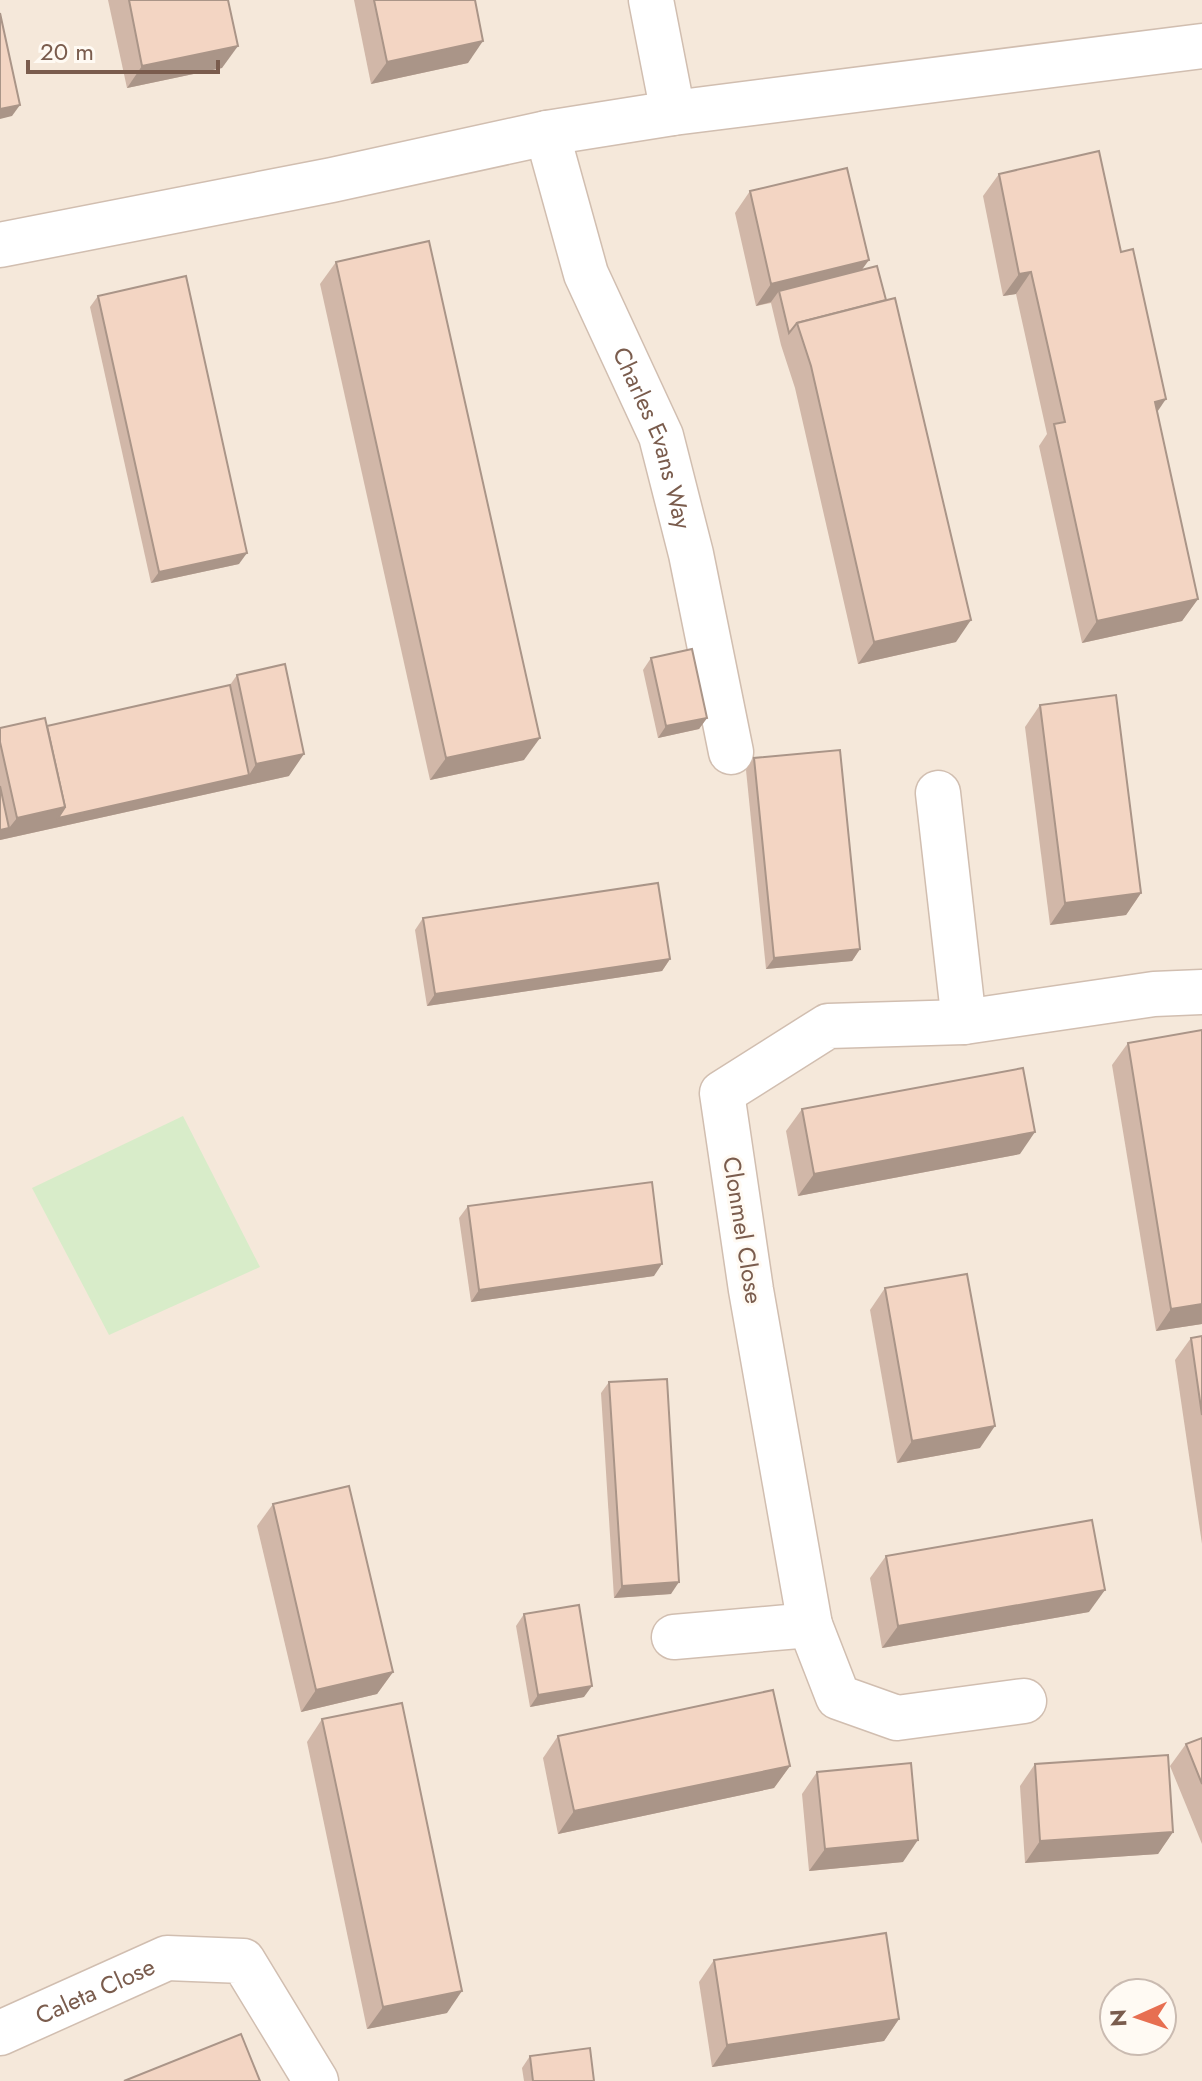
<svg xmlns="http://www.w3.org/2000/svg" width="1202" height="2081" viewBox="0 0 1202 2081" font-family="Jost,sans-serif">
<rect width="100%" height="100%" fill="#fdf6ec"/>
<path fill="#f5e8da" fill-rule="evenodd" d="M0,0H1202V2081H0ZM1114,1993H1162V2041H1114Z"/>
<polygon fill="#d8ecc9" points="183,1116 260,1267 109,1335 32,1188"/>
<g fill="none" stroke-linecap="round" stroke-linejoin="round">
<defs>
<g id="minor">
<polyline points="651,0 673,113"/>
<path id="s1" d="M547,133L586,274L661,436L691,554L731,752"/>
<polyline points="0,245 332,180 547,133 673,113 1202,46"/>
<polyline points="938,793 964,1022"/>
<polyline points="810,1625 838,1697 897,1718 1024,1701"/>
<polyline points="674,1637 810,1625 751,1290 722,1093 828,1026 964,1022 1154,994 1202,992"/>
<path id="s2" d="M0,2033L167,1958L243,1961L316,2081"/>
</g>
</defs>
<use href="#minor" stroke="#d1beb0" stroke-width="47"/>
<use href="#minor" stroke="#fff" stroke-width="44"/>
</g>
<g fill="#d1b7a8">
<polygon points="108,0 228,0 222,68 127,88"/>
<polygon points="354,0 475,0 468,63 371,84"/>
<polygon points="999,174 1157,412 1198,599 1182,621 1082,643 1039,446 1047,434 1016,294 1003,296 983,196"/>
<polygon points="750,191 861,270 956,642 858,664 795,388 781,345 771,303 756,306 735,213"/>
<polygon points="336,262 524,760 430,780 320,284"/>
<polygon points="98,296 239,564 151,583 90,307"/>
<polygon points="651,658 707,718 699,729 658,738 643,670"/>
<polygon points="237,675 289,776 0,840 0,728 47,726 230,685"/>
<polygon points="1040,705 1141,893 1126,915 1050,925 1025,727"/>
<polygon points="754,758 860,949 852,961 766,969 746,770"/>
<polygon points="423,918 670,959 662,971 427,1006 415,930"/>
<polygon points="1128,1043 1202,1324 1156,1331 1112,1065"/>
<polygon points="802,1109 1020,1154 798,1196 786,1131"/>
<polygon points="468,1206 654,1276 471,1302 459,1218"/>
<polygon points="885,1288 980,1448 897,1463 870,1310"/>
<polygon points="1202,1336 1202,1544 1175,1360 1191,1338"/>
<polygon points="609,1382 671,1594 614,1598 601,1393"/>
<polygon points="273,1504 393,1672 377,1694 301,1712 257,1526"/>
<polygon points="886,1556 1089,1612 882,1648 870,1578"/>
<polygon points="524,1614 584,1697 530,1707 516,1626"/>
<polygon points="322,1719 447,2013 367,2029 307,1742"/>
<polygon points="558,1736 790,1766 774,1788 558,1834 543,1758"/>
<polygon points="1202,1738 1202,1844 1170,1766 1186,1744"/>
<polygon points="1035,1764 1173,1832 1158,1854 1025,1863 1020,1786"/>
<polygon points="817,1772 903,1862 809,1871 802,1794"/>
<polygon points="714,1960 899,2019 884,2041 712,2067 699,1982"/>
<polygon points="530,2056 594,2081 524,2081 522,2068"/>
</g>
<g fill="#aa9588">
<polygon points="483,41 468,63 371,84 387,62"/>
<polygon points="238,46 222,68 127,88 142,66"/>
<polygon points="20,105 12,116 0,119 0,109"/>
<polygon points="869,260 853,282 779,291 771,302 756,306 771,284"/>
<polygon points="1031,272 1016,294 1003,296 1019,274"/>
<polygon points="1166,399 1151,421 1155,402"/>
<polygon points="247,553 239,564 151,583 159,572"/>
<polygon points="1198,599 1182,621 1082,643 1097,621"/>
<polygon points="971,620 956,642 858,664 874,642"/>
<polygon points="707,718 699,729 658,738 666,726"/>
<polygon points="540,738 524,760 430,780 446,758"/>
<polygon points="304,754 289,776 0,840 0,830 9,828 17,818 65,807 249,775 256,764"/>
<polygon points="1141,893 1126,915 1050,925 1065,903"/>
<polygon points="860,949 852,961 766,969 774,958"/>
<polygon points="670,959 662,971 427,1006 435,994"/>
<polygon points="1035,1132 1020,1154 798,1196 814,1174"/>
<polygon points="662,1264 654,1276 471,1302 479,1290"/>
<polygon points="1202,1304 1202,1324 1156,1331 1171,1309"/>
<polygon points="995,1426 980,1448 897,1463 912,1441"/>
<polygon points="679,1582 671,1594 614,1598 622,1586"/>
<polygon points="1105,1590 1089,1612 882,1648 898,1626"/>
<polygon points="393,1672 377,1694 301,1712 316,1690"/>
<polygon points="592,1686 584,1697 530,1707 538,1695"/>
<polygon points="790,1766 774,1788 558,1834 574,1811"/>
<polygon points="1173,1832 1158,1854 1025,1863 1040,1841"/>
<polygon points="918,1840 903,1862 809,1871 825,1849"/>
<polygon points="462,1991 447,2013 367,2029 383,2007"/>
<polygon points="899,2019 884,2041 712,2067 727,2045"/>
</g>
<g fill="#f3d5c3" stroke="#aa9588" stroke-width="2">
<polygon points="129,0 228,0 238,46 142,66"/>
<polygon points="374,0 475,0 483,41 387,62"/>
<polygon points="0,13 20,105 0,109"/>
<polygon points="1099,151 1121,252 1133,249 1166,399 1155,402 1198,599 1097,621 1054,424 1065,422 1031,272 1019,274 999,174"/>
<polygon points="847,168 869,260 771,284 750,191"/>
<polygon points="429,241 540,738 446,758 336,262"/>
<polygon points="877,266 886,300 797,323 789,333 779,291"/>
<polygon points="186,276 247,553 159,572 98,296"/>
<polygon points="895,298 971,620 874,642 811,366 797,323"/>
<polygon points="692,649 707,718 666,726 651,658"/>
<polygon points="285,664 304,754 256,764 237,675"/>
<polygon points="230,685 249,775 58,818 65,807 47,726"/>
<polygon points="1116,695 1141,893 1065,903 1040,705"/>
<polygon points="45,718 65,807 17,818 0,742 0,728"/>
<polygon points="840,750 860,949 774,958 754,758"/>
<polygon points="0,786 9,828 0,830"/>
<polygon points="658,883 670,959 435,994 423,918"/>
<polygon points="1202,1030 1202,1304 1171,1309 1128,1043"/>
<polygon points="1023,1068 1035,1132 814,1174 802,1109"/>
<polygon points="652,1182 662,1264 479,1290 468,1206"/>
<polygon points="967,1274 995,1426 912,1441 885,1288"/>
<polygon points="1202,1336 1202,1415 1191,1338"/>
<polygon points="667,1379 679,1582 622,1586 609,1382"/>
<polygon points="349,1486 393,1672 316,1690 273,1504"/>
<polygon points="1092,1520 1105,1590 898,1626 886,1556"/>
<polygon points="579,1605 592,1686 538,1695 524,1614"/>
<polygon points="773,1690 790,1766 574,1811 558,1736"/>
<polygon points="402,1703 462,1991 383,2007 322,1719"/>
<polygon points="1202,1738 1202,1784 1186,1744"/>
<polygon points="1168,1755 1173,1832 1040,1841 1035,1764"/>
<polygon points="911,1763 918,1840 825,1849 817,1772"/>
<polygon points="886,1933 899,2019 727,2045 714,1960"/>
<polygon points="241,2034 260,2081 124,2081"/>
<polygon points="590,2048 594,2081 533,2081 530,2056"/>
</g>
<g text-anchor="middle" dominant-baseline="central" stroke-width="6" stroke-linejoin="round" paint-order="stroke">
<g font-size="24" fill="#7a5c4d" stroke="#fffaf3">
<text stroke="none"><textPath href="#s1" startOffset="324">Charles Evans Way</textPath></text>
<text transform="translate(743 1230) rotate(81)">Clonmel Close</text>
<text stroke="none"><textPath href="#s2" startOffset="104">Caleta Close</textPath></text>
</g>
</g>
<g transform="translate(1138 2017) rotate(267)"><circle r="38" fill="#fffaf3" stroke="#cabbb1" stroke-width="2"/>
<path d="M0-6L14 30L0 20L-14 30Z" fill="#e76f51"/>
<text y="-12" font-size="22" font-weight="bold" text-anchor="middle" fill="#7a5c4d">N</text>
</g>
<path d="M28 60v12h190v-12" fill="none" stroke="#7a5c4d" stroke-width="4"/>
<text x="40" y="60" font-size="24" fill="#7a5c4d" stroke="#fffaf3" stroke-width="6" paint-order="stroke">20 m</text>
</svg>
